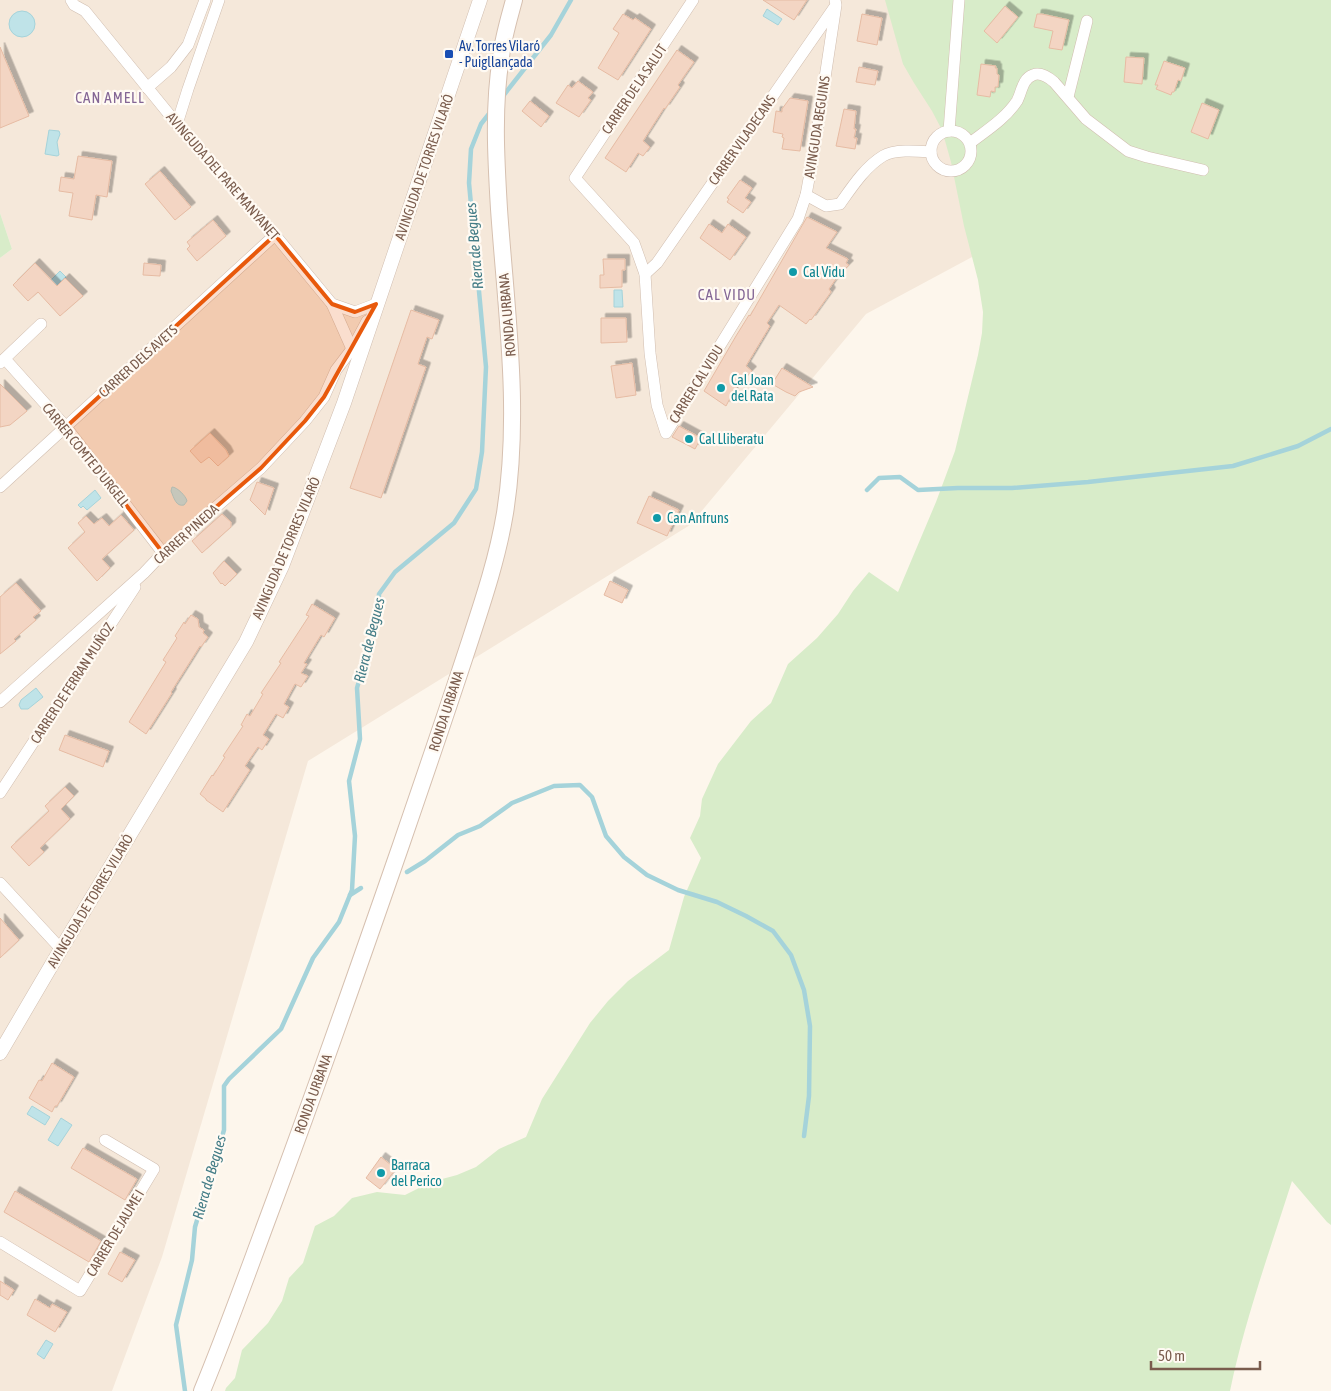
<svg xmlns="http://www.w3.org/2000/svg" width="1331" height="1391" viewBox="0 0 1331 1391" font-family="'Asap Condensed',sans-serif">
<defs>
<filter id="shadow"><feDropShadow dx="4.5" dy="-4.5" stdDeviation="0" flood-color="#0004"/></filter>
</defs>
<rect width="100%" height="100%" fill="#fdf6ec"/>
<polygon fill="#f5e8da" points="0,0 1115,0 1093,192 866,314 690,525 308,761 162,1257 112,1391 0,1391 0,258 12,249 0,213"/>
<g fill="#d8ecc9">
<path d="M885,0H1331V1225L1327,1222L1292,1181C1270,1250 1245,1319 1230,1391H225L226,1388L235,1378L242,1350L268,1323L282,1301L289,1278L303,1263L315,1226L334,1216L352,1198L377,1192L405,1195L431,1182L457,1175L476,1167L499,1149L526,1137L542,1099L590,1023L608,1001L628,981L669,950L684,897L701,858L690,838L700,816L702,799L718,764L751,721L771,703L788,664L817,638L838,614L853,591L869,572L898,592L936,502L955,451L978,355L982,333L983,312L978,280L964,226L951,162L942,130L932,111L914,83L903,64Z"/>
<polygon points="0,213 12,249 0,258"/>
</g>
<g fill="#bfe3e8" stroke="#a5d3da">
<polygon points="767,9 782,19 778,25 763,16"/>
<circle cx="22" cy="24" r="13"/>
<polygon points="49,130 59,131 60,134 57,142 59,155 57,156 45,154"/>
<polygon points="60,271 66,277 52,291 46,285"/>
<polygon points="614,290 622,290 623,307 614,307"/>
<path d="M172,487C177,487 186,496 187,501L184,505C176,507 174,498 171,491Z"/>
<polygon points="95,490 101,498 87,510 83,506 81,508 78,505"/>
<polygon points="36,688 43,697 28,709 21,709 19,705 21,700"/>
<polygon points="32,1106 50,1117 45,1125 27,1114"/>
<polygon points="61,1118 72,1125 58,1146 48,1140"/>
<polygon points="46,1340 53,1344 44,1359 37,1354"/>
</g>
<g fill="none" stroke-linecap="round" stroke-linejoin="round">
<g stroke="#a5d3da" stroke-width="4.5">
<polyline points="503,96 551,35 571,0"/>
<polyline points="867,490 879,478 900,477 918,490 958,488 1012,488 1088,482 1233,466 1298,446 1331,429"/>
<polyline points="407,872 425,861 458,835 480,826 512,803 554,786 580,785 592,797 606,836 624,857 647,875 678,890 717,902 746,916 773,931 791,955 804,990 810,1026 809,1096 804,1136"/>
<polyline points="350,895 361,888"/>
<polyline points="185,1391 176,1325 192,1260 195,1227 224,1130 224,1086 229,1079 281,1029 313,958 339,922 352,890 355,836 349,781 360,739 357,688 378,614 379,594 395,572 454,523 476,489 482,452 486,367 469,183 471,149 481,124 492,110"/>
</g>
</g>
<g fill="#f3d5c3" stroke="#e6bba3" filter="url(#shadow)">
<polygon points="763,0 807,0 794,20"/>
<polygon points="1005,6 1018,17 997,43 984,31"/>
<polygon points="623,14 633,20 635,18 651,29 618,80 598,68 619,33 613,29"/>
<polygon points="862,14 882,18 877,45 857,41"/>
<polygon points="1037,14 1042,14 1069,20 1062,50 1049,48 1053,31 1034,27"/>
<polygon points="0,47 29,116 0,128"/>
<polygon points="677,50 694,62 678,85 680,87 665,109 664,108 643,141 650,147 643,156 638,153 626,172 605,158"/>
<polygon points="1126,57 1144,58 1142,84 1124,82"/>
<polygon points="1164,61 1185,68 1181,81 1178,80 1174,92 1172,92 1171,95 1156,89 1158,85 1155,85"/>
<polygon points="981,64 996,66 995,68 997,68 997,74 999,75 998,87 995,87 995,92 991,91 990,97 977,95"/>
<polygon points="859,67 878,71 875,85 856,82"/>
<polygon points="578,81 593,92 588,98 591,100 579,117 556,103 568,85 572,88"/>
<polygon points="790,98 808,101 800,151 782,149 784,138 782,137 783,134 773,132 776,111 782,112 782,109"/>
<polygon points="530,101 549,116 541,127 522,111"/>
<polygon points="1202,103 1219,110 1208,139 1191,132"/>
<polygon points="844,109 856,111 854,129 856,129 854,138 857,138 855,149 836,146"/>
<polygon points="78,156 112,161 107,197 96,195 92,220 69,216 73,193 59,191 61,177 74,179"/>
<polygon points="160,171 191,207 175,220 145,184"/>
<polygon points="740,180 752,188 745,198 751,202 743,213 727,202 729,199 727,198"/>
<polygon points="807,217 837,232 826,248 848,259 846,263 849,265 838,276 829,289 831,292 811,320 810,319 806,324 779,305 767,323 770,326 746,366 752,371 736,387 726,406 704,391 736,336 749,315 750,316"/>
<polygon points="213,220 226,236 197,261 187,249 190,246 187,242"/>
<polygon points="709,224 722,233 728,224 746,237 730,260 700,238"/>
<polygon points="603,259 625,259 625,270 622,270 622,287 600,288 600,275 604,275"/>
<polygon points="35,263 57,286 65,278 83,296 60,316 38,292 28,301 13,285"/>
<polygon points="144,263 161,265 160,276 143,275"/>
<polygon points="411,310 439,320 432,339 427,337 418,364 426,367 381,498 350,488"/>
<polygon points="601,318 626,318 627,342 601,343"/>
<polygon points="632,363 636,395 616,398 611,366"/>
<polygon points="782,368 813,387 799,392 795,396 786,392 772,384"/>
<polygon points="0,384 27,411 10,425 0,427"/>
<polygon points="679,426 701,438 695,449 672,437"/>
<polygon points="210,433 226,450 229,456 218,466 209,457 201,463 190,451"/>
<polygon points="257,482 274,488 265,515 250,500"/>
<polygon points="649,496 679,510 667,536 637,523"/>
<polygon points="222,514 231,522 231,527 202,553 192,541"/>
<polygon points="121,515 134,530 102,559 110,568 97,581 68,548 85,532 78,523 86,516 94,524 102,518 109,526"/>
<polygon points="224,561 237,574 225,586 222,583 221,584 213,573"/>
<polygon points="610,581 628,590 622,603 604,595"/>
<polygon points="16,583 41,611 33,617 36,620 14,639 16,641 0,654 0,597"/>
<polygon points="312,604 335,618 324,637 321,635 304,663 307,664 301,673 308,676 301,687 295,684 284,704 289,707 283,718 276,714 263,735 269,739 262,750 258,747 245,766 250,770 223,812 206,800 206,799 200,794 212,775 213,776 225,757 223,756 243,726 241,725 247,714 250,716 263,694 261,693 281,663 279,662 309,616 306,615"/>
<polygon points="191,615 198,619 199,627 204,630 203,633 208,637 201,647 200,646 171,692 172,693 146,734 129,722 166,662 163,660 177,638 175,636 184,622 185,624"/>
<polygon points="65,735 109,751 103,767 59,750"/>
<polygon points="65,787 74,796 61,809 70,819 40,848 44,852 29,866 11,847 49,811 45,806"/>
<polygon points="0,918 19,940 0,958"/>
<polygon points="52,1063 74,1077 57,1106 55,1106 52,1112 29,1098 39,1080 42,1081"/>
<polygon points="83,1148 137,1179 125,1200 71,1168"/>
<polygon points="381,1157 396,1169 380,1189 366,1178"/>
<polygon points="15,1191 101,1241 89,1262 4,1212"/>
<polygon points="120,1252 135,1260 122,1282 108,1274"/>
<polygon points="0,1281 14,1290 8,1300 0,1295"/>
<polygon points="35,1299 50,1308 52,1304 67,1312 55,1332 27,1315"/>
</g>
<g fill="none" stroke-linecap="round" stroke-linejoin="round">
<defs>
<g id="minor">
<polyline points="71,0 74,5 85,11 177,124 275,235 332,304 355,312 376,304"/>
<polyline points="693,0 575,178 634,243 645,274 650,353 657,405 666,433 798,219 806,195 813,157 836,5 835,0"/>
<polyline points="147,88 171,67 188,45 205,0"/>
<polyline points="1068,97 1087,21"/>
<polyline points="177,124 188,89 219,0"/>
<circle cx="951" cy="151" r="20"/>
<polyline points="949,131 959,0"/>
<path d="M970,143C987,130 1005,119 1017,101C1022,92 1022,79 1033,75C1040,72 1048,77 1054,82L1086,119L1128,151L1147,157L1203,170"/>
<path d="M806,195L826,206L840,204C852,187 865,167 883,156C895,149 917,151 931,152"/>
<polyline points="645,274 657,263 834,8"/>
<polyline points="332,304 352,349"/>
<polyline points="5,359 66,427 163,553"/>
<polyline points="0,363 41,324"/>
<polyline points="0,487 275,235"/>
<polyline points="0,702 144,573 163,553 261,468 305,421 324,397 336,370 352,349 367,321"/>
<polyline points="0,793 135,587"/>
<polyline points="0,883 61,949"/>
<polyline points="0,1242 80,1291 154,1169 105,1140"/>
</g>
<polyline id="tertiary" points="0,1053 61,949 246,642 282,566 344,403 480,0"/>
<path id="secondary" d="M202,1391C226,1333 247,1274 269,1215C315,1092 358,969 401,845C423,781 445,717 466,653C481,607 497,561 505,513C521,412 506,310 499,209C496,159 493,107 501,57C503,38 509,19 514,0"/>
</defs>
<use href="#minor" stroke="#d1beb0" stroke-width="12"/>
<use href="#tertiary" stroke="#d1beb0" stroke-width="15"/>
<use href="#secondary" stroke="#d6c0b0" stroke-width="18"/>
<use href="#minor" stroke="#fff" stroke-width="11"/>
<use href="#tertiary" stroke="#fff" stroke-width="14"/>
<use href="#secondary" stroke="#fff" stroke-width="16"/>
</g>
<path fill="#e8590c" fill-opacity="0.2" stroke="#e8590c" stroke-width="4" stroke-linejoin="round" d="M275,235L332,304L355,312L376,304L324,397L305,421L261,468L163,553L66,427Z"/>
<rect fill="#1a4fb4" stroke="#fffaf3" stroke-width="2" x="444" y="49" width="10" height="10" rx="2.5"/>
<g fill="#0f9aa8" stroke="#fffaf3" stroke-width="2">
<circle cx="793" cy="272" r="5"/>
<circle cx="721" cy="388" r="5"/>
<circle cx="689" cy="439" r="5"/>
<circle cx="657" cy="518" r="5"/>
<circle cx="381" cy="1173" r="5"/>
</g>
<g text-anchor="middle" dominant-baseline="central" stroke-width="4.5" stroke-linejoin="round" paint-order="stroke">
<g font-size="14" fill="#164399" stroke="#fffaf3" text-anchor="start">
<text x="459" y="46">Av. Torres Vilaró<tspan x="459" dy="16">- Puigllançada</tspan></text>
</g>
<g font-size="14" fill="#7a5c4d" stroke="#fffaf3">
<text transform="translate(634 89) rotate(-56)">CARRER DE LA SALUT</text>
<text transform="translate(817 127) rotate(-81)">AVINGUDA BEGUINS</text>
<text transform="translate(742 140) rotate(-55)">CARRER VILADECANS</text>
<text transform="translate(424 167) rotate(-71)">AVINGUDA DE TORRES VILARÓ</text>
<text transform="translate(223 176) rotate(49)">AVINGUDA DEL PARE MANYANET</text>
<text transform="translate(507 315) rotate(-95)">RONDA URBANA</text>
<text transform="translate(138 361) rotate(-42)">CARRER DELS AVETS</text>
<text transform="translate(696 384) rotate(-58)">CARRER CAL VIDU</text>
<text transform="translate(86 455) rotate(51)">CARRER COMTE D'URGELL</text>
<text transform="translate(186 534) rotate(-42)">CARRER PINEDA</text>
<text transform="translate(286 548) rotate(-67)">AVINGUDA DE TORRES VILARÓ</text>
<text transform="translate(72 683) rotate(-57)">CARRER DE FERRAN MUÑOZ</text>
<text transform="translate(446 711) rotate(-72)">RONDA URBANA</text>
<text transform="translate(90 901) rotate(-59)">AVINGUDA DE TORRES VILARÓ</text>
<text transform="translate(313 1094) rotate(-70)">RONDA URBANA</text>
<text transform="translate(115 1233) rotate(-59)">CARRER DE JAUME I</text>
</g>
<g font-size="14" fill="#0d838f" stroke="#fffaf3" text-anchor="start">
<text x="803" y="272">Cal Vidu</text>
<text x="731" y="380">Cal Joan<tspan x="731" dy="16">del Rata</tspan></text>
<text x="699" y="439">Cal Lliberatu</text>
<text x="667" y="518">Can Anfruns</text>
<text x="391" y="1165">Barraca<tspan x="391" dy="16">del Perico</tspan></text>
</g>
<g font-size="15" letter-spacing="1" fill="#846695" stroke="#fffaf3">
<text x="110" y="97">CAN AMELL</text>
<text x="727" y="294">CAL VIDU</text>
</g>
<g font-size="15" font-style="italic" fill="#437c86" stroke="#fffaf3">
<text transform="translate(474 246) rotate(-95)">Riera de Begues</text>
<text transform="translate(369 640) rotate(-76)">Riera de Begues</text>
<text transform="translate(209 1177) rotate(-74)">Riera de Begues</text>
</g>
</g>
<path d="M1151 1361v8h109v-8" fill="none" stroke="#7a5c4d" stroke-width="2.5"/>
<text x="1158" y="1361" font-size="15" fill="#7a5c4d" stroke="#fffaf3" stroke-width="4" paint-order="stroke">50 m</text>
</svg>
